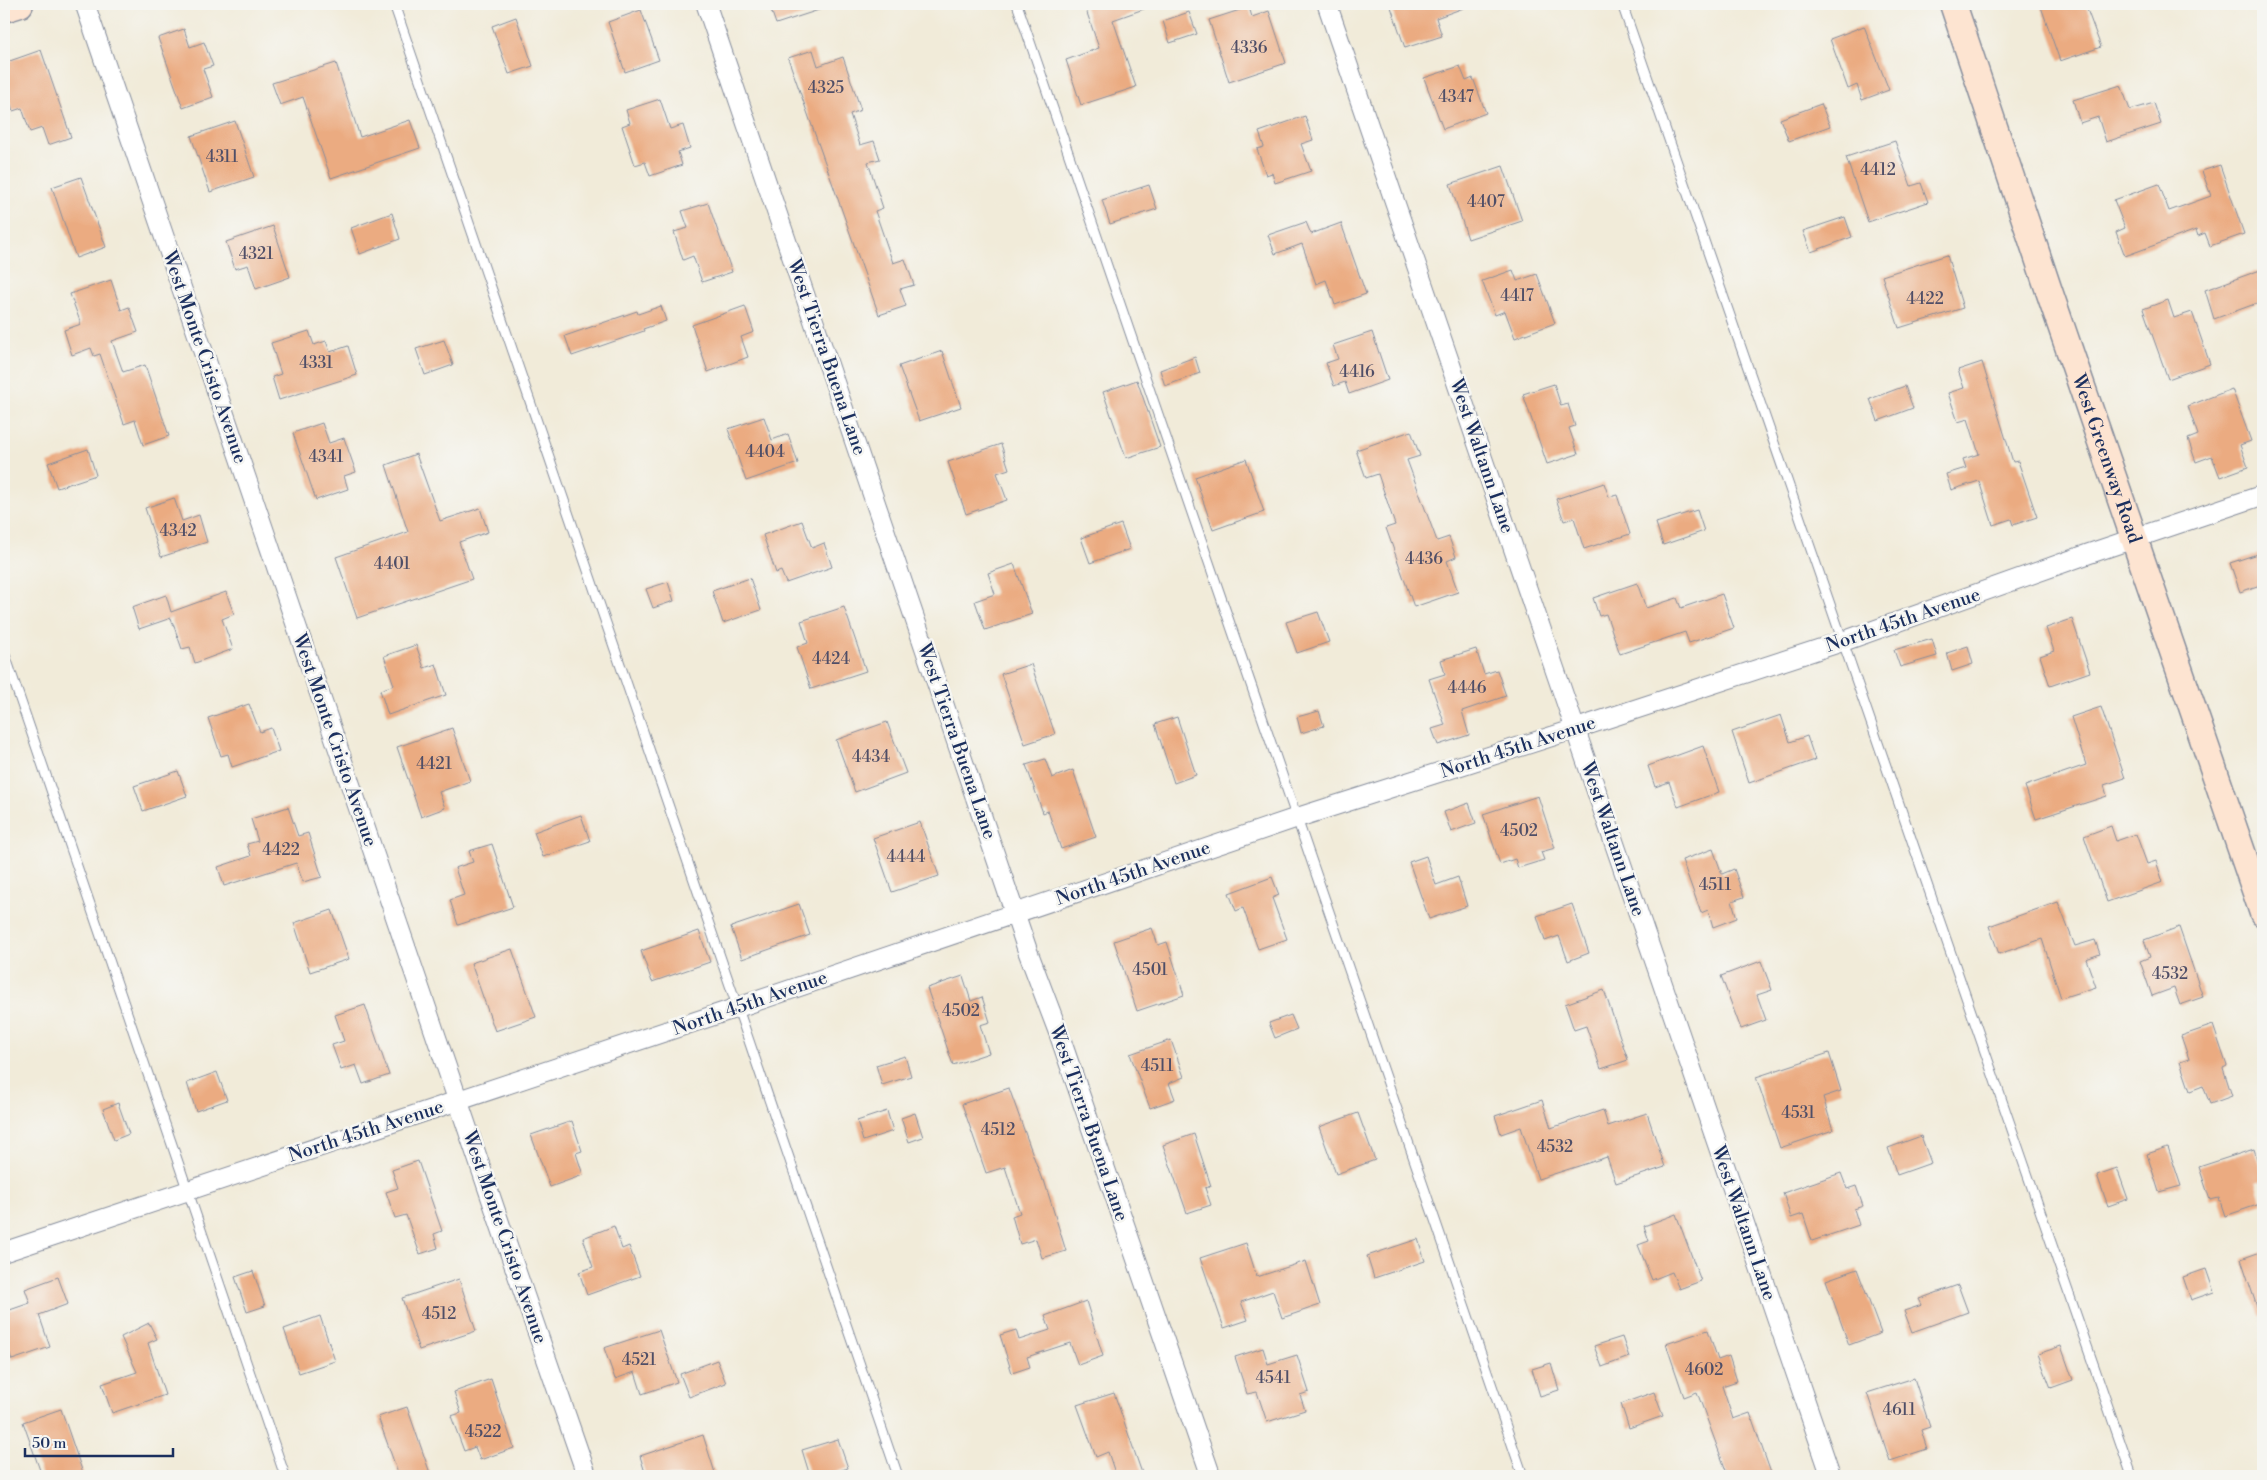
<svg xmlns="http://www.w3.org/2000/svg" width="2267" height="1480" viewBox="0 0 2267 1480" font-family="'Libre Bodoni',serif">
<rect width="100%" height="100%" fill="#f6f6f2"/>
<filter id="ink" filterUnits="userSpaceOnUse"><feTurbulence type="fractalNoise" baseFrequency=".02" numOctaves="2"/><feDisplacementMap in="SourceGraphic" scale="10" xChannelSelector="R" yChannelSelector="G"/><feConvolveMatrix kernelMatrix="1 2 1 2 8 2 1 2 1" color-interpolation-filters="sRGB"/></filter>
<filter id="wash" filterUnits="userSpaceOnUse"><feTurbulence type="fractalNoise" baseFrequency=".0096" numOctaves="4" result="noise"/><feDisplacementMap in="SourceGraphic" scale="20" xChannelSelector="R" yChannelSelector="G"/><feGaussianBlur stdDeviation="1.12" result="paint"/><feColorMatrix in="noise" values="0 0 0 0 0 0 0 0 0 0 0 0 0 0 0 0 0 1.4 0 .05"/><feComposite in="paint" operator="in"/></filter>
<g filter="url(#wash)">
<rect width="100%" height="100%" fill="#f1ebd9"/>
<g id="blocks">
<g fill="#ebab81">
<polygon points="769,4 828,4 828,7 776,24"/>
<polygon points="1084,4 1151,4 1152,6 1113,20 1136,87 1081,105 1066,60 1099,48"/>
<polygon points="1390,4 1469,4 1469,6 1436,18 1442,36 1405,48"/>
<polygon points="2040,4 2085,4 2101,47 2060,61"/>
<polygon points="1249,7 1252,17 1269,11 1286,63 1229,82 1209,20"/>
<polygon points="641,10 659,60 625,72 608,22"/>
<polygon points="1189,12 1197,34 1170,43 1163,21"/>
<polygon points="516,17 533,66 509,74 492,26"/>
<polygon points="1864,26 1889,90 1862,100 1857,85 1848,89 1830,39"/>
<polygon points="184,29 190,47 204,42 213,66 203,69 213,97 183,108 158,38"/>
<polygon points="41,50 71,137 48,145 42,128 30,132 22,108 13,111 4,85 4,63"/>
<polygon points="813,50 818,66 843,57 861,110 850,114 860,145 874,141 880,159 868,162 883,208 875,211 893,263 905,259 914,285 900,289 906,306 879,315 788,58"/>
<polygon points="336,63 360,137 410,120 420,148 331,178 303,97 280,105 272,83"/>
<polygon points="1460,66 1466,81 1473,78 1486,113 1443,129 1424,78"/>
<polygon points="2121,85 2130,110 2154,103 2161,124 2106,142 2098,117 2080,123 2073,100"/>
<polygon points="660,99 670,129 683,125 690,148 678,152 682,165 650,176 645,162 635,165 622,126 630,123 626,110"/>
<polygon points="1821,104 1830,126 1789,141 1780,119"/>
<polygon points="1305,116 1313,140 1301,144 1311,171 1275,183 1272,173 1266,175 1257,149 1264,147 1259,132"/>
<polygon points="235,121 254,177 210,192 191,136"/>
<polygon points="1895,141 1911,186 1921,183 1928,202 1868,222 1846,157"/>
<polygon points="2220,165 2244,234 2210,246 2205,233 2198,236 2196,230 2125,256 2116,232 2125,228 2114,200 2159,184 2169,211 2211,196 2202,171"/>
<polygon points="1503,166 1522,221 1468,239 1450,184"/>
<polygon points="81,177 106,247 76,258 52,187"/>
<polygon points="1149,185 1157,209 1110,224 1102,200"/>
<polygon points="708,203 732,272 702,282 693,256 683,260 674,232 688,228 682,211"/>
<polygon points="392,213 400,239 360,254 351,228"/>
<polygon points="1845,217 1852,237 1811,252 1803,231"/>
<polygon points="1306,222 1311,234 1341,223 1366,294 1335,305 1326,280 1316,284 1302,244 1275,254 1268,235"/>
<polygon points="273,226 290,277 256,289 248,265 235,269 226,242"/>
<polygon points="1947,255 1963,308 1899,328 1882,276"/>
<polygon points="2263,269 2263,301 2214,319 2205,290"/>
<polygon points="1513,270 1517,281 1537,274 1555,323 1515,338 1505,311 1495,315 1482,281"/>
<polygon points="111,280 121,310 129,307 138,332 112,341 123,372 145,365 169,436 143,445 135,420 124,424 100,354 94,356 91,348 72,355 64,330 81,324 70,294"/>
<polygon points="2168,300 2174,318 2192,312 2210,364 2168,379 2143,309"/>
<polygon points="661,306 666,321 643,329 644,331 572,356 565,336 637,311 638,314"/>
<polygon points="745,306 754,332 741,337 748,357 708,372 692,325"/>
<polygon points="309,331 314,345 326,341 330,352 348,346 357,375 279,400 272,377 281,374 271,343"/>
<polygon points="1372,332 1388,380 1349,394 1345,382 1334,386 1326,363 1338,359 1333,345"/>
<polygon points="444,340 453,365 425,375 416,349"/>
<polygon points="942,351 961,407 919,421 899,366"/>
<polygon points="1195,357 1200,373 1165,386 1160,370"/>
<polygon points="1982,362 2013,462 2018,461 2037,517 2013,525 2011,519 1993,525 1979,481 1951,490 1946,474 1966,468 1963,459 1979,454 1968,419 1958,422 1948,393 1964,388 1958,370"/>
<polygon points="1137,380 1160,447 1126,458 1103,392"/>
<polygon points="1554,384 1561,406 1568,404 1575,426 1569,428 1578,454 1547,464 1523,394"/>
<polygon points="1905,386 1913,408 1878,421 1870,399"/>
<polygon points="2232,389 2251,441 2240,445 2248,467 2220,477 2212,456 2196,462 2188,439 2198,435 2188,406"/>
<polygon points="764,417 772,440 788,434 798,463 746,481 728,429"/>
<polygon points="322,423 329,443 344,438 356,472 344,476 348,489 316,500 293,433"/>
<polygon points="1411,431 1420,456 1407,460 1437,541 1449,537 1456,557 1447,561 1458,592 1414,607 1386,528 1395,525 1378,474 1366,478 1356,450"/>
<polygon points="1001,444 1009,469 997,473 1007,500 966,514 948,462"/>
<polygon points="88,449 96,475 57,488 48,463"/>
<polygon points="416,454 440,521 480,508 488,532 459,542 472,579 357,618 336,557 408,532 386,465"/>
<polygon points="1246,459 1264,512 1213,530 1195,477"/>
<polygon points="1604,483 1609,497 1617,495 1630,534 1584,549 1574,518 1564,521 1556,499"/>
<polygon points="174,498 182,521 199,515 207,542 161,557 145,508"/>
<polygon points="1697,510 1704,531 1663,545 1656,523"/>
<polygon points="802,521 812,548 824,543 832,567 786,583 781,571 776,573 763,535"/>
<polygon points="1121,524 1130,549 1090,563 1081,538"/>
<polygon points="2263,552 2263,584 2240,592 2230,563"/>
<polygon points="1014,564 1032,614 985,630 975,601 995,594 988,573"/>
<polygon points="750,578 761,610 723,623 712,591"/>
<polygon points="668,582 674,601 653,608 646,589"/>
<polygon points="1637,583 1646,608 1677,598 1681,608 1722,594 1734,628 1689,643 1685,632 1620,654 1606,614 1599,616 1593,598"/>
<polygon points="226,592 234,614 222,619 233,649 195,663 190,647 182,649 171,618 139,629 132,607 166,595 171,612"/>
<polygon points="844,607 866,671 811,689 797,647 808,643 801,621"/>
<polygon points="1318,612 1329,642 1297,653 1286,622"/>
<polygon points="2072,619 2090,672 2050,686 2040,656 2054,651 2046,628"/>
<polygon points="1932,639 1937,656 1900,667 1894,650"/>
<polygon points="416,645 424,668 436,664 446,695 388,715 380,690 394,685 384,656"/>
<polygon points="1968,646 1973,664 1952,671 1947,653"/>
<polygon points="1476,649 1484,674 1497,670 1506,696 1462,711 1469,735 1438,745 1432,729 1445,725 1429,679 1445,674 1441,660"/>
<polygon points="1031,664 1055,734 1025,744 1001,674"/>
<polygon points="249,704 260,732 271,728 279,751 232,767 228,754 221,756 208,718"/>
<polygon points="2101,707 2125,778 2104,785 2107,796 2036,819 2025,786 2086,765 2071,717"/>
<polygon points="1319,711 1324,726 1301,733 1297,717"/>
<polygon points="1781,715 1790,742 1807,736 1815,760 1749,783 1732,732"/>
<polygon points="1177,717 1196,775 1174,783 1155,724"/>
<polygon points="887,722 906,773 855,792 836,740"/>
<polygon points="452,728 470,781 439,792 445,808 421,817 397,747"/>
<polygon points="1703,746 1719,792 1678,807 1669,782 1655,787 1648,766"/>
<polygon points="1045,759 1052,778 1073,770 1096,837 1061,849 1048,811 1043,813 1026,765"/>
<polygon points="178,771 187,796 143,811 134,786"/>
<polygon points="1538,796 1555,848 1541,852 1544,860 1518,868 1515,859 1500,864 1483,814"/>
<polygon points="1469,803 1476,823 1451,832 1444,812"/>
<polygon points="288,807 298,836 308,833 322,877 303,882 296,863 224,886 218,867 251,856 247,844 258,841 251,819"/>
<polygon points="581,815 590,841 543,857 534,832"/>
<polygon points="920,822 939,876 892,892 873,838"/>
<polygon points="2111,826 2116,841 2136,834 2147,864 2156,861 2163,882 2107,902 2084,836"/>
<polygon points="492,844 513,907 458,925 450,900 464,895 455,868 473,862 469,851"/>
<polygon points="1713,849 1722,874 1734,869 1744,897 1732,901 1737,918 1713,927 1708,910 1701,913 1682,860"/>
<polygon points="1426,856 1436,885 1458,877 1467,906 1429,919 1409,862"/>
<polygon points="1272,877 1279,895 1272,898 1287,939 1258,949 1243,908 1236,911 1229,893"/>
<polygon points="2058,902 2075,946 2095,940 2100,954 2086,959 2096,987 2061,998 2042,939 1999,954 1989,926"/>
<polygon points="799,904 810,935 742,959 731,927"/>
<polygon points="1572,904 1589,953 1568,961 1559,936 1545,941 1537,916"/>
<polygon points="332,910 349,959 310,972 294,923"/>
<polygon points="2179,927 2203,997 2180,1005 2174,988 2152,996 2140,961 2150,957 2144,940"/>
<polygon points="1152,928 1158,945 1167,942 1184,995 1137,1011 1114,941"/>
<polygon points="699,931 710,962 652,982 641,951"/>
<polygon points="512,949 536,1017 495,1031 471,963"/>
<polygon points="1761,961 1772,990 1757,995 1766,1020 1741,1029 1721,976"/>
<polygon points="963,976 971,1001 982,997 990,1022 980,1025 989,1053 953,1065 927,988"/>
<polygon points="1604,990 1628,1060 1601,1069 1586,1026 1574,1030 1565,1004"/>
<polygon points="365,1005 389,1075 363,1084 356,1065 341,1070 332,1045 344,1041 335,1015"/>
<polygon points="1291,1015 1297,1029 1275,1038 1269,1023"/>
<polygon points="2213,1025 2227,1066 2223,1068 2232,1096 2210,1104 2203,1086 2190,1091 2180,1062 2189,1059 2181,1036"/>
<polygon points="1171,1040 1184,1077 1169,1083 1175,1099 1150,1108 1130,1054"/>
<polygon points="1829,1053 1841,1091 1823,1097 1833,1130 1780,1148 1756,1077"/>
<polygon points="905,1056 911,1076 882,1085 876,1065"/>
<polygon points="217,1072 227,1100 196,1111 187,1083"/>
<polygon points="1009,1088 1042,1180 1044,1180 1066,1251 1042,1258 1036,1239 1020,1244 1012,1216 1020,1213 1005,1167 986,1173 962,1104"/>
<polygon points="1542,1100 1551,1128 1603,1110 1608,1126 1647,1113 1665,1167 1616,1183 1607,1157 1538,1179 1521,1127 1501,1134 1495,1116"/>
<polygon points="118,1103 129,1134 114,1140 103,1109"/>
<polygon points="887,1111 893,1131 863,1141 857,1121"/>
<polygon points="915,1113 923,1137 909,1142 901,1118"/>
<polygon points="1358,1113 1375,1160 1336,1174 1319,1127"/>
<polygon points="572,1121 582,1151 576,1153 583,1175 550,1187 531,1135"/>
<polygon points="1194,1134 1211,1186 1205,1188 1211,1205 1187,1213 1163,1145"/>
<polygon points="1921,1136 1931,1163 1897,1175 1888,1148"/>
<polygon points="2168,1147 2181,1186 2159,1192 2147,1154"/>
<polygon points="2254,1149 2263,1178 2263,1180 2256,1182 2263,1203 2225,1216 2219,1198 2210,1200 2199,1167"/>
<polygon points="418,1161 442,1231 434,1234 438,1248 420,1254 406,1215 395,1218 386,1192 398,1188 392,1170"/>
<polygon points="2117,1168 2128,1199 2108,1206 2097,1175"/>
<polygon points="1841,1173 1847,1189 1856,1186 1863,1206 1854,1209 1859,1225 1812,1241 1803,1214 1791,1218 1783,1193"/>
<polygon points="1676,1214 1701,1281 1679,1289 1672,1272 1652,1280 1638,1245 1649,1241 1644,1226"/>
<polygon points="614,1226 622,1249 629,1246 640,1276 587,1295 579,1272 593,1267 583,1238"/>
<polygon points="1418,1239 1425,1261 1374,1278 1367,1256"/>
<polygon points="1246,1243 1257,1277 1306,1261 1320,1305 1282,1318 1273,1291 1241,1302 1248,1320 1224,1328 1200,1258"/>
<polygon points="2263,1251 2263,1316 2260,1316 2241,1259"/>
<polygon points="1857,1269 1881,1333 1849,1345 1826,1280"/>
<polygon points="2206,1269 2214,1292 2191,1300 2183,1277"/>
<polygon points="253,1271 265,1306 247,1312 235,1277"/>
<polygon points="58,1277 68,1304 39,1315 50,1347 12,1360 4,1337 4,1312 30,1303 25,1289"/>
<polygon points="459,1279 476,1331 419,1350 402,1298"/>
<polygon points="1958,1285 1968,1312 1912,1332 1904,1311 1922,1305 1919,1299"/>
<polygon points="1086,1301 1103,1356 1078,1365 1070,1343 1027,1357 1030,1367 1012,1373 1000,1335 1016,1330 1019,1340 1050,1330 1045,1316"/>
<polygon points="320,1316 335,1361 299,1373 284,1329"/>
<polygon points="149,1323 157,1339 148,1343 165,1395 112,1413 102,1384 137,1372 121,1337"/>
<polygon points="659,1330 677,1382 642,1394 635,1372 615,1379 604,1348"/>
<polygon points="1708,1330 1718,1360 1729,1356 1737,1381 1722,1386 1733,1419 1750,1413 1772,1476 1728,1476 1697,1392 1684,1397 1666,1344"/>
<polygon points="1622,1337 1629,1357 1602,1367 1594,1346"/>
<polygon points="2061,1346 2073,1380 2051,1388 2038,1354"/>
<polygon points="1263,1348 1268,1364 1297,1355 1309,1392 1300,1395 1305,1410 1267,1422 1257,1392 1247,1394 1235,1357"/>
<polygon points="717,1360 726,1383 689,1397 680,1374"/>
<polygon points="1551,1363 1559,1390 1540,1396 1532,1369"/>
<polygon points="1914,1378 1930,1427 1921,1430 1927,1449 1890,1461 1867,1393"/>
<polygon points="491,1379 514,1448 480,1460 475,1447 464,1451 451,1416 461,1413 454,1392"/>
<polygon points="1654,1392 1663,1416 1629,1428 1621,1404"/>
<polygon points="1114,1393 1143,1476 1116,1476 1108,1452 1096,1457 1077,1405"/>
<polygon points="407,1407 431,1476 399,1476 378,1417"/>
<polygon points="61,1409 84,1476 42,1476 23,1422"/>
<polygon points="703,1435 716,1476 646,1476 640,1456"/>
<polygon points="838,1439 848,1468 824,1476 810,1476 802,1450"/>
</g>
</g>
</g>
<g filter="url(#ink)">
<use href="#blocks" fill-opacity="0" stroke="#868d9c" stroke-width="1"/>
<g fill="none" stroke-linecap="round" stroke-linejoin="round">
<defs>
<g id="lane">
<polyline points="394,4 898,1476"/>
<polyline points="1017,4 1523,1476"/>
<polyline points="1622,4 2132,1476"/>
<polyline points="4,652 285,1476"/>
</g>
<g id="street">
<polyline points="85,4 505,1239 587,1476"/>
<polyline points="706,4 1028,952 1059,1034 1211,1476"/>
<polyline points="1327,4 1831,1476"/>
<polyline points="4,1252 739,1007 1296,818 1575,729 1844,641 2088,554 2263,495"/>
</g>
<g id="secondary">
<path id="s1" d="M1953,4L2048,288L2263,913"/>
<polyline points="4,9 20,4"/>
</g>
</defs>
<use href="#lane" stroke="#868d9c" stroke-width="11"/>
<use href="#street" stroke="#868d9c" stroke-width="21"/>
<use href="#secondary" stroke="#868d9c" stroke-width="29"/>
<use href="#lane" stroke="#fff" stroke-width="9"/>
<use href="#street" stroke="#fff" stroke-width="19"/>
<use href="#secondary" stroke="#fde4d1" stroke-width="26"/>
</g>
</g>
<g text-anchor="middle" dominant-baseline="central" stroke-width="5" stroke-linejoin="round" paint-order="stroke">
<g font-size="16" fill="#4f4e67">
<text x="1249" y="48">4336</text>
<text x="826" y="88">4325</text>
<text x="1456" y="97">4347</text>
<text x="222" y="157">4311</text>
<text x="1878" y="170">4412</text>
<text x="1486" y="202">4407</text>
<text x="256" y="254">4321</text>
<text x="1517" y="296">4417</text>
<text x="1925" y="299">4422</text>
<text x="316" y="363">4331</text>
<text x="1357" y="372">4416</text>
<text x="765" y="452">4404</text>
<text x="326" y="457">4341</text>
<text x="178" y="531">4342</text>
<text x="1424" y="559">4436</text>
<text x="392" y="564">4401</text>
<text x="831" y="659">4424</text>
<text x="1467" y="688">4446</text>
<text x="871" y="757">4434</text>
<text x="434" y="764">4421</text>
<text x="1519" y="831">4502</text>
<text x="281" y="850">4422</text>
<text x="906" y="857">4444</text>
<text x="1715" y="885">4511</text>
<text x="1150" y="970">4501</text>
<text x="2170" y="974">4532</text>
<text x="961" y="1011">4502</text>
<text x="1157" y="1066">4511</text>
<text x="1798" y="1113">4531</text>
<text x="998" y="1130">4512</text>
<text x="1555" y="1147">4532</text>
<text x="439" y="1314">4512</text>
<text x="639" y="1360">4521</text>
<text x="1704" y="1370">4602</text>
<text x="1273" y="1378">4541</text>
<text x="1899" y="1410">4611</text>
<text x="483" y="1432">4522</text>
</g>
<g font-size="19" fill="#1b2f5e" stroke="#f6f6f2">
<text transform="translate(205 357) rotate(71)">West Monte Cristo Avenue</text>
<text transform="translate(827 357) rotate(71)">West Tierra Buena Lane</text>
<text transform="translate(1482 456) rotate(71)">West Waltann Lane</text>
<text stroke="none"><textPath href="#s1" startOffset="480">West Greenway Road</textPath></text>
<text transform="translate(1903 620) rotate(-19)">North 45th Avenue</text>
<text transform="translate(335 740) rotate(71)">West Monte Cristo Avenue</text>
<text transform="translate(957 741) rotate(71)">West Tierra Buena Lane</text>
<text transform="translate(1518 747) rotate(-18)">North 45th Avenue</text>
<text transform="translate(1613 839) rotate(71)">West Waltann Lane</text>
<text transform="translate(1133 873) rotate(-19)">North 45th Avenue</text>
<text transform="translate(750 1003) rotate(-19)">North 45th Avenue</text>
<text transform="translate(1089 1123) rotate(71)">West Tierra Buena Lane</text>
<text transform="translate(366 1131) rotate(-18)">North 45th Avenue</text>
<text transform="translate(1744 1223) rotate(71)">West Waltann Lane</text>
<text transform="translate(505 1237) rotate(71)">West Monte Cristo Avenue</text>
</g>
</g>
<rect width="2267" height="1480" fill="none" stroke="#f6f6f2" stroke-width="20"/>
<path d="M25 1448v8h148v-8" fill="none" stroke="#1b2f5e" stroke-width="2.5"/>
<text x="32" y="1448" font-size="15" fill="#1b2f5e" stroke="#f6f6f2" stroke-width="4" paint-order="stroke">50 m</text>
</svg>
